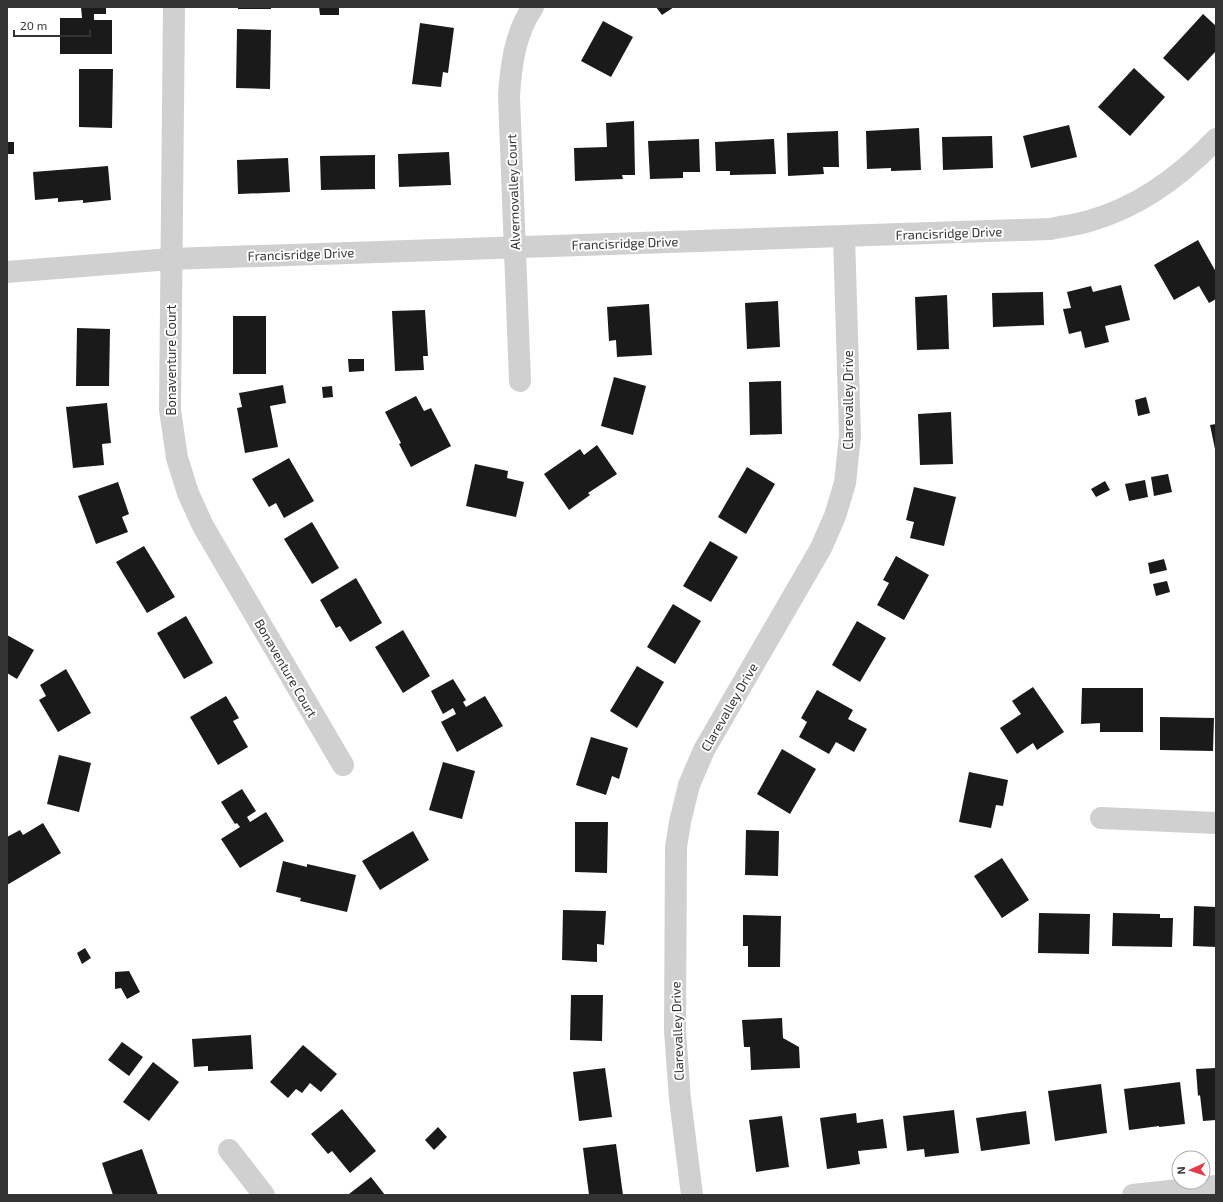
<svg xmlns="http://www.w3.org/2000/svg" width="1223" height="1202" viewBox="0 0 1223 1202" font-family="'Exo 2',sans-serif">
<rect width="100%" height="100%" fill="#fff"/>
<g fill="#1a1a1a">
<polygon points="81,7 106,7 106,14 94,14 94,20 112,20 112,54 60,54 60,18 82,18"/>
<rect x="238" y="7" width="33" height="2"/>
<polygon points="319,7 339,7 339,15 320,15"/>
<polygon points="656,7 674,7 662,15"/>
<polygon points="1203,14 1216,26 1216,51 1188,81 1163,58"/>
<polygon points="603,21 633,37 611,77 581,61"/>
<polygon points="420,23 454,28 448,73 443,72 441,87 412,84"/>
<polygon points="237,29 271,30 270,89 236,88"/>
<polygon points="1134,68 1165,97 1130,136 1098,107"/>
<polygon points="79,69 113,69 112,128 79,127"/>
<polygon points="634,121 635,175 622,175 623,179 575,181 574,148 607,147 606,123"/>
<polygon points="1069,125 1077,157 1031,168 1023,136"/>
<polygon points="919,128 921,170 891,171 891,168 867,169 866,131"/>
<polygon points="838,131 839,167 823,167 824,174 788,176 787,133"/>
<polygon points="992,136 993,168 943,170 942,137"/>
<polygon points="699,139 700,172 683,172 683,178 650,179 648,141"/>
<polygon points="774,139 776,174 730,175 730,171 716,171 715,142"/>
<rect x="7" y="142" width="7" height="12"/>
<polygon points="449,152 451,185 399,187 398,154"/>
<polygon points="375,155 375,189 321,190 320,156"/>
<polygon points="288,158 290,192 238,194 237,160"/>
<polygon points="108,166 111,200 83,203 83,200 58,202 58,198 35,200 33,172"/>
<polygon points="1198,240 1216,272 1216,299 1209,303 1199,286 1174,300 1154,265"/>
<polygon points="1121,285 1130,320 1105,326 1109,342 1085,348 1081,331 1069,334 1063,309 1071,308 1067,292 1091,286 1093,292"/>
<polygon points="1043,292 1044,325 993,327 992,293"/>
<polygon points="947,295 949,349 917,350 915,297"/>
<polygon points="778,301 780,347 747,349 745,303"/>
<polygon points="649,304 652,355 617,357 616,340 609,341 607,307"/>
<polygon points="425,310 428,356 423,356 424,370 395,371 392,311"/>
<rect x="233" y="316" width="33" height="58"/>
<polygon points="77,328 110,329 109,386 76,386"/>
<polygon points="348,359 364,359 364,371 349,372"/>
<polygon points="614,377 646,386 633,435 601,426"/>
<polygon points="781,381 782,434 750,435 749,382"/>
<polygon points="283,385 286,403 270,406 278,447 245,453 237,408 242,407 239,393"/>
<polygon points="332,386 333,397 323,398 322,387"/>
<polygon points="416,396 424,411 431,408 451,446 411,467 399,444 401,443 385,412"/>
<polygon points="1146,397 1150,413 1138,416 1135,400"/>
<polygon points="107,403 111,443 102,444 104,465 73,468 66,407"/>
<polygon points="951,412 953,464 920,465 918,414"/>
<polygon points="1216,424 1216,449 1215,449 1210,425"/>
<polygon points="597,445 617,474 588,493 590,495 569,510 544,474 580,449 584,455"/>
<polygon points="289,458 314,501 284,518 276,503 269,507 252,479"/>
<polygon points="475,464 508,471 507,478 524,482 516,517 466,506"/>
<polygon points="747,467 775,484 746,534 718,517"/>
<polygon points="1168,474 1172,492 1154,496 1151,477"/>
<polygon points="1145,480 1148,497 1129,501 1125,484"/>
<polygon points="1105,481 1110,490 1096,497 1091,489"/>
<polygon points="118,482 129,514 122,517 128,532 96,544 78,496"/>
<polygon points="914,487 956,497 944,546 910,538 914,522 906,520"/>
<polygon points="312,522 339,568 312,584 284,539"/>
<polygon points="710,541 738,557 711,602 683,586"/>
<polygon points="144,546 175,597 147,613 116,562"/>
<polygon points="896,556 929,575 904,620 877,605 889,583 883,580"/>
<polygon points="1164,559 1167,570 1150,574 1148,563"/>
<polygon points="356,578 382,623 350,642 340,626 336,628 320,600"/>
<polygon points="1167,581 1170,592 1156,596 1153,584"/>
<polygon points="673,604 701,621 675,664 647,647"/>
<polygon points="186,616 213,663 184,679 157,633"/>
<polygon points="857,621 886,638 860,682 832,665"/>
<polygon points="403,630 430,676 403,693 375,647"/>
<polygon points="7,635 34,650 17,679 7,673"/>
<polygon points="637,666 664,682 637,728 610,711"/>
<polygon points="66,669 91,713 58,732 39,700 46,696 40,685"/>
<polygon points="453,679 466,700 463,702 466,707 485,696 503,726 457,752 441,722 456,714 453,708 443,714 431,691"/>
<polygon points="1033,687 1064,732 1037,750 1033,743 1017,754 1000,728 1021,714 1012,701"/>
<polygon points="1082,688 1143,688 1143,732 1100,732 1100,723 1081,724"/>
<polygon points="817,690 853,710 848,719 867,729 854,752 836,742 829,754 799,737 807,722 801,718"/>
<polygon points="226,696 239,718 233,721 248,747 218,765 190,717"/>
<polygon points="1160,717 1214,718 1213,751 1160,750"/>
<polygon points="591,737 628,748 619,779 612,776 606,795 576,785"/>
<polygon points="782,749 816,769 790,814 757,794"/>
<polygon points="59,755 91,763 79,812 47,804"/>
<polygon points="443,762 475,771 462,819 429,810"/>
<polygon points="969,772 1008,780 1003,806 996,805 991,828 959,822"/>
<polygon points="242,789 256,811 247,817 250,822 266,812 284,841 240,868 221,839 240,827 237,823 235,824 221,802"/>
<polygon points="575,822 608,822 607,873 575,872"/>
<polygon points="43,823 61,853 7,885 7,837 20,830 23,835"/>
<polygon points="746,830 779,831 778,876 745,875"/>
<polygon points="413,831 429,860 380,890 362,861"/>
<polygon points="1002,858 1029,900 1002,918 974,876"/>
<polygon points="283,861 307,867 307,864 356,875 347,912 300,901 301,898 276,892"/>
<polygon points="1194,906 1216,907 1216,947 1193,946"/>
<polygon points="563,910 606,911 604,945 597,944 597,962 562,960"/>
<polygon points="1039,913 1090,914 1089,954 1038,953"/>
<polygon points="1113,913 1160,914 1160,918 1173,918 1172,947 1112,946"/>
<polygon points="743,915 781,916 780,967 748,967 748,946 743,946"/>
<polygon points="85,948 91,958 82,964 77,953"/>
<polygon points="129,971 140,992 127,999 121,988 115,989 115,972"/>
<polygon points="571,995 603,995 602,1041 570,1040"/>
<polygon points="782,1018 783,1038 799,1047 800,1068 751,1070 750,1047 744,1047 742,1020"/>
<polygon points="251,1035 253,1069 208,1071 208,1066 194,1067 192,1039"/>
<polygon points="122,1042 143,1057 129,1076 108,1060"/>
<polygon points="303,1045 337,1074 321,1092 310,1083 302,1093 296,1089 288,1098 270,1082"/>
<polygon points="153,1062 179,1082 149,1121 123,1102"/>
<polygon points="605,1068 612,1117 579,1121 573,1072"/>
<polygon points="1216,1068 1216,1120 1203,1121 1200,1095 1198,1096 1196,1069"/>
<polygon points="1180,1082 1185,1124 1159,1127 1159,1126 1129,1130 1124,1089"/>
<polygon points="1101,1084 1107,1133 1055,1141 1048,1091"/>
<polygon points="342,1109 376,1151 350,1173 332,1151 328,1154 311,1134"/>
<polygon points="954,1110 959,1153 925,1157 924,1149 907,1151 903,1116"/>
<polygon points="1026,1111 1030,1144 981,1151 976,1118"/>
<polygon points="856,1113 857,1123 883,1119 887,1148 858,1151 860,1164 827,1169 820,1118"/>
<polygon points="782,1116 789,1167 756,1172 749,1120"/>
<polygon points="438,1127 447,1137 434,1150 425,1140"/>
<polygon points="616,1144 623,1195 589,1195 583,1148"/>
<polygon points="142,1149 158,1195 113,1195 102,1163"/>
<polygon points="371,1177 385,1195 349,1195 349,1194"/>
</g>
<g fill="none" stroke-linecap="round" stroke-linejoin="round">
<g stroke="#d0d0d0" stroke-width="22">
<polyline points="174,7 170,410 177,458 188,493 203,526 343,765"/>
<path d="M7,272L171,259L1050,229C1063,226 1077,225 1089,221C1139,207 1180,177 1216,139"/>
<path d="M520,381L509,96C511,65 515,33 533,7"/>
<polyline points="1101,818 1216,823"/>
<polyline points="229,1150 264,1195"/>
<polyline points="692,1195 680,1099 675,1031 676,847 680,822 689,785 704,750 821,548 835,516 845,483 850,436 844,236"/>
<polyline points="1133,1195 1216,1186"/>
</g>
</g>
<g text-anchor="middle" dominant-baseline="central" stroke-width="4" stroke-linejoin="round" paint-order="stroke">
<g font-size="13" fill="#333" stroke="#fff">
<text transform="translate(513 192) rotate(-92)">Alvernovalley Court</text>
<text transform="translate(949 233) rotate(-2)">Francisridge Drive</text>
<text transform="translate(625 243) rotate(-2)">Francisridge Drive</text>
<text transform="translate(301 254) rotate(-2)">Francisridge Drive</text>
<text transform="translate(171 360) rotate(-90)">Bonaventure Court</text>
<text transform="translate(848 400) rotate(-90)">Clarevalley Drive</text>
<text transform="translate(286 668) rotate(60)">Bonaventure Court</text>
<text transform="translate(729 707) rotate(-60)">Clarevalley Drive</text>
<text transform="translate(677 1031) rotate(-92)">Clarevalley Drive</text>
</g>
</g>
<rect width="1223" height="1202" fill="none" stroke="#333333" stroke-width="16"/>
<g transform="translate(1191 1170) rotate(267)"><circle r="19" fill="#ffffff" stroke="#adadad"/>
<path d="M0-3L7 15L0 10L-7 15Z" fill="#e63946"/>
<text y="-6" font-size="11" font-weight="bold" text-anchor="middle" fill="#333333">N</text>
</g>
<path d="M14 30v6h76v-6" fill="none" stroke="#333333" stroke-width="2"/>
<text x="20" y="30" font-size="12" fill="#333333" stroke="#ffffff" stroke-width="3" paint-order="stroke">20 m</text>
</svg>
